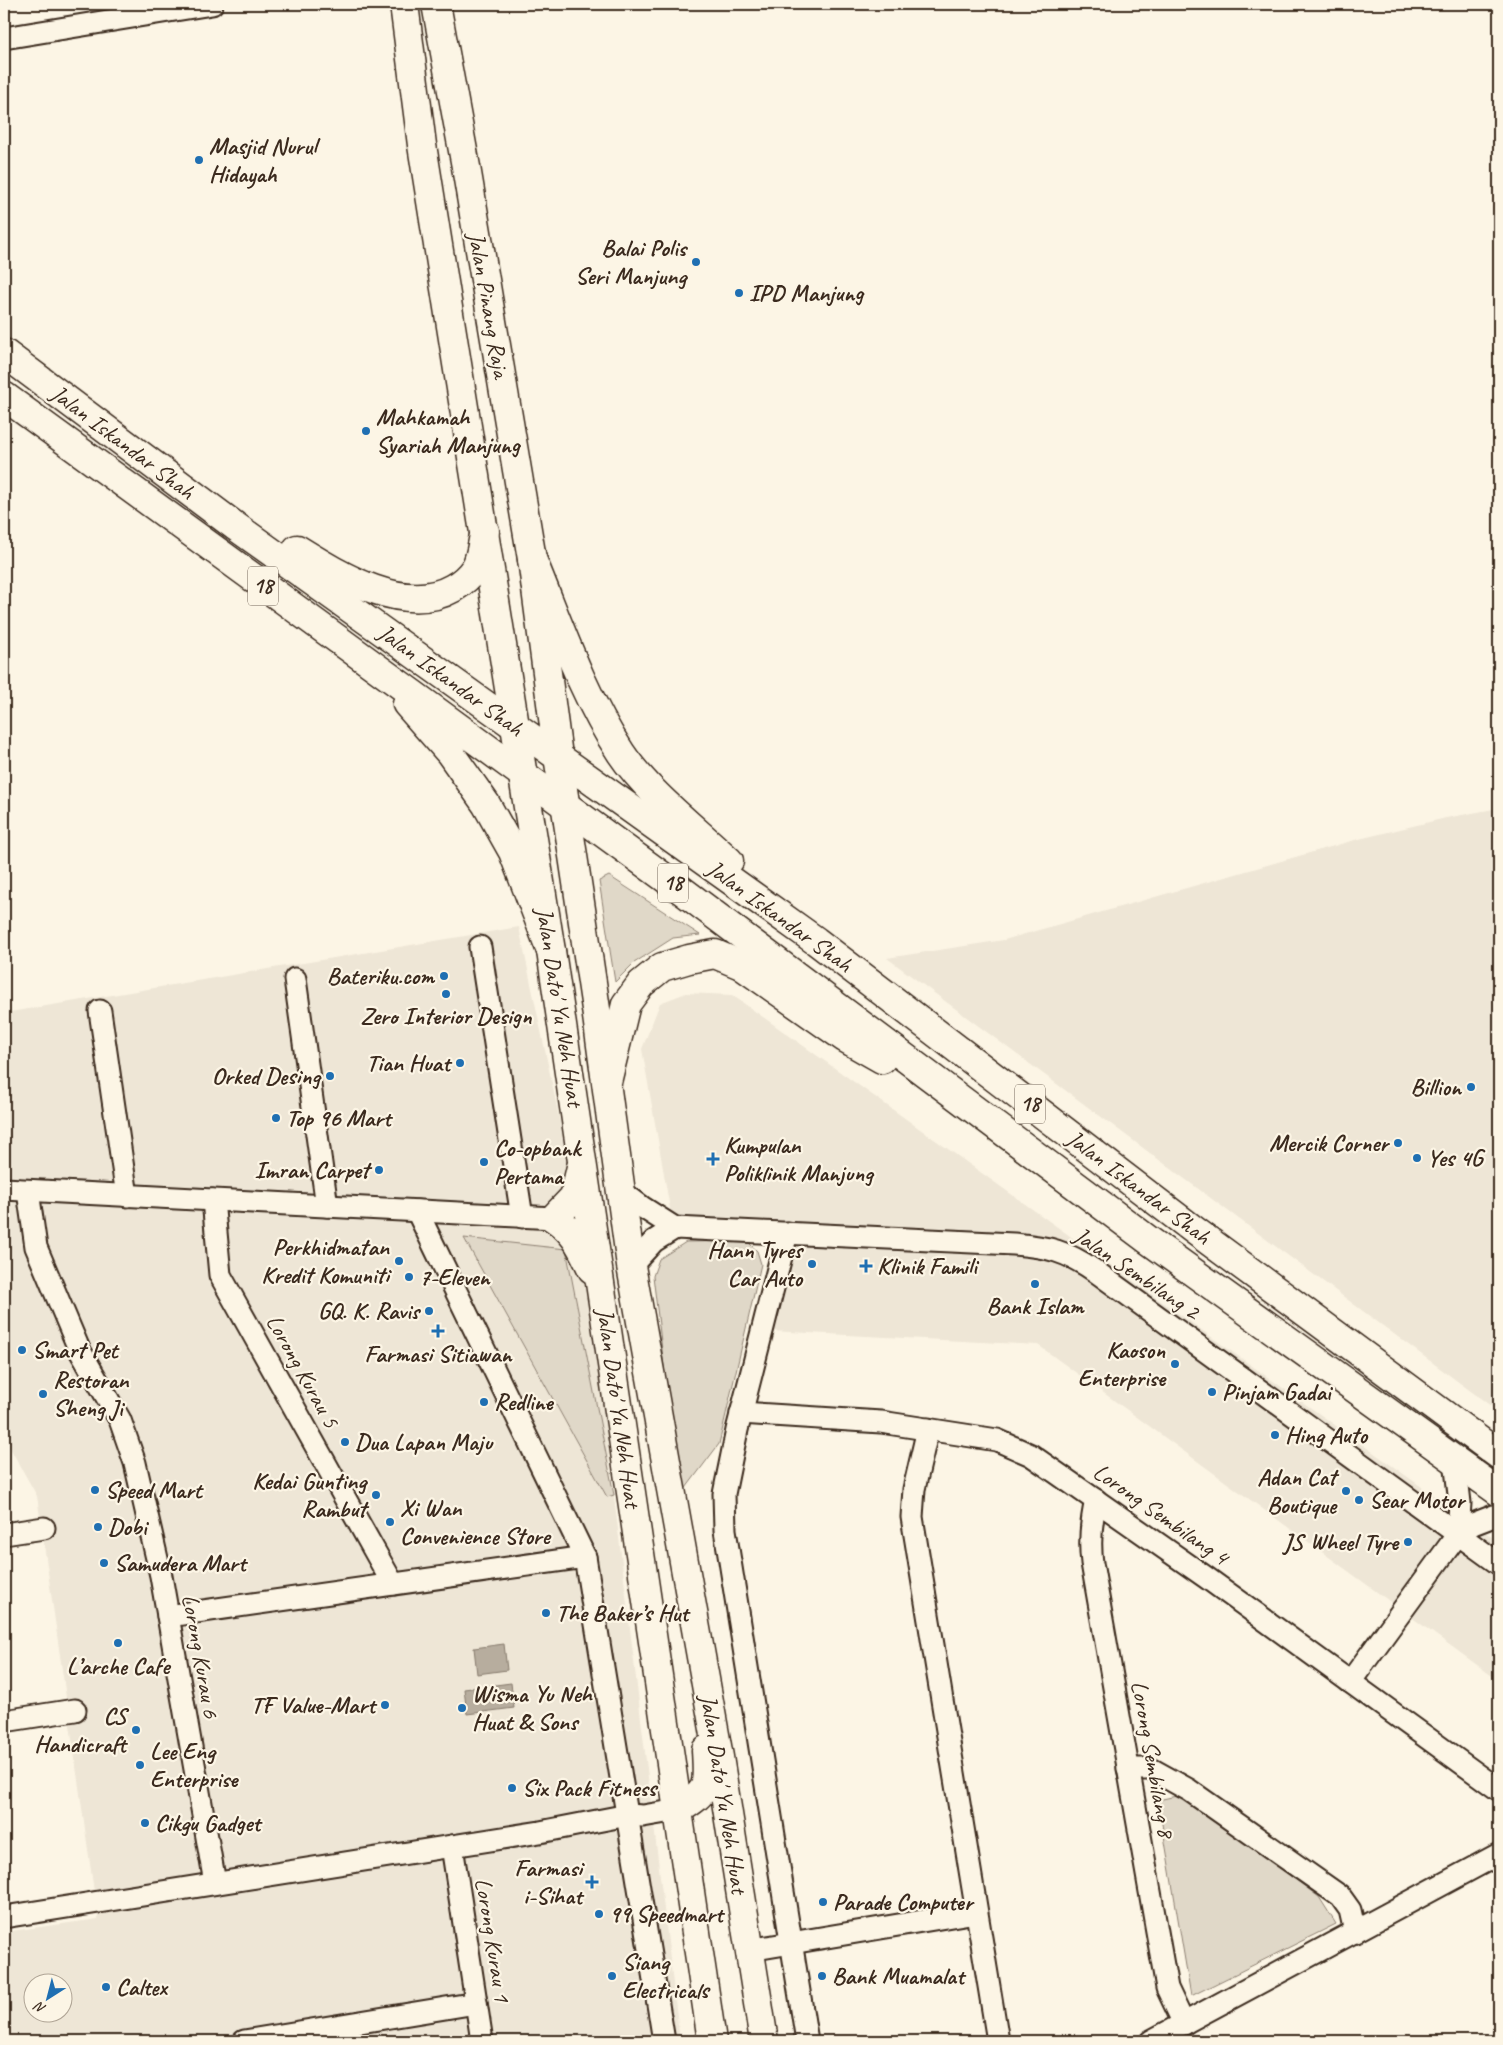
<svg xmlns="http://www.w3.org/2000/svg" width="1503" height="2045" viewBox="0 0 1503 2045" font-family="Caveat,sans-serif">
<rect width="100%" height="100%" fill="#fcf5e5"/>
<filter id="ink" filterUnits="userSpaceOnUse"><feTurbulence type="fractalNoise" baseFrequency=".02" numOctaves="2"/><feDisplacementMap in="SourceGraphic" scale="10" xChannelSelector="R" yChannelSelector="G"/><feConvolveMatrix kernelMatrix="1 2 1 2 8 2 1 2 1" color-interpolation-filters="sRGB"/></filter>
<g filter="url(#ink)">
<g fill="#eee6d6" fill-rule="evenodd">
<polygon points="1499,808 1499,1412 887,958 1004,940 1355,840 1446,818"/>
<path d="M519,927L580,1216L680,2041H4V1932L98,1919L37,1496L4,1437V1013ZM32,1982H62V2012H32Z"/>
<polygon points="686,993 732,995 1499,1542 1499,1681 1038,1345 753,1330 774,1247 675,1237 642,1049 660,1003"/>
</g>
<g fill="#e0d8c8" stroke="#8e8173">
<polygon points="609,876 700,935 673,938 634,963 615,982 599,881"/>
<polygon points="464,1238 566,1249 614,1495 607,1497"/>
<polygon points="747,1241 757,1251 761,1264 719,1444 680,1496 653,1276 659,1259 686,1242"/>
<polygon points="1181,1795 1319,1897 1336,1924 1191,1996 1158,1800"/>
</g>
<g fill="#b7ad9e" stroke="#85796b">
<polygon points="504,1644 507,1670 477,1674 474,1648"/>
<polygon points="511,1683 514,1708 467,1714 464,1689"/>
</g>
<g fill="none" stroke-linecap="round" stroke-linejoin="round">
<defs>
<g id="minor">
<polyline points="4,38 212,4"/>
<polyline points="480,947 522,1217"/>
<polyline points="295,979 327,1206"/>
<polyline points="100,1011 127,1196"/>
<polyline points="4,1189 554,1218"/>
<polyline points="28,1191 36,1247 79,1349 120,1420 135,1463 161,1576 215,1883"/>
<path d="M621,1191L642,1207L675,1228L1014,1244C1049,1247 1066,1251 1095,1271L1499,1564"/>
<polyline points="213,1200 220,1275 393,1584"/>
<polyline points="417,1211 585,1557 664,2041"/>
<polyline points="787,1233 737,1430 724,1494 725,1530 807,2041"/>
<polyline points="631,1266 654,1241 675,1228"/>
<polyline points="741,1413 881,1422 997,1440 1031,1455 1207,1578 1499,1790"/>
<polyline points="928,1429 914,1489 912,1517 998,2041"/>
<polyline points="1455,1460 1460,1503 1458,1534"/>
<path d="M1096,1500C1091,1522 1089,1541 1092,1563L1167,1988L1184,2024"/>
<polyline points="4,1534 44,1528"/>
<polyline points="168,1616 585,1557"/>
<polyline points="1350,1682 1458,1534 1473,1524 1499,1514"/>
<polyline points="4,1721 75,1710"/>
<polyline points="1128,1769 1151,1769 1189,1790 1340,1896 1350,1910 1355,1932"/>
<polyline points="452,1846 482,2041"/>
<polyline points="4,1917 540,1832 628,1815 643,1816 678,1810"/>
<polyline points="749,1950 976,1912"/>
<polyline points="244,2041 476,2003"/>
<polyline points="1151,2041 1499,1854"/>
</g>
<g id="secondary">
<polyline points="404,4 422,145 551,951 712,2041"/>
<polyline points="436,4 466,167 532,559 558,756 596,1009 631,1266 719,1757 764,2041"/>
<path d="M581,1167L574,1197L554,1218C576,1233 581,1247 592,1269"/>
<path d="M678,1810C710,1790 708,1787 706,1750"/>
</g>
<g id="primary">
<polyline points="4,353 235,526 816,941 1194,1230 1499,1455"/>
<polyline points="4,396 676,886 1147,1239 1499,1492"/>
<path d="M297,549C339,575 404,616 453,588C462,583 469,577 475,568C481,559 482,542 485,531"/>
<path d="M532,559C559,624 582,694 621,753C647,792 694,828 729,861"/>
<polyline points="407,704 450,753 486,804 513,852 551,951"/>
<polyline points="607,1082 626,1004 641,984 662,967 689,959 715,954 741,965 845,1038 882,1059"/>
</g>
</defs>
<use href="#minor" stroke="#3b2a1e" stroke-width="25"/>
<use href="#secondary" stroke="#3b2a1e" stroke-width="31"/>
<use href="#primary" stroke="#3b2a1e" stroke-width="31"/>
<use href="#minor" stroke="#fcf5e5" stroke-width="21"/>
<use href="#secondary" stroke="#fcf5e5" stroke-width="28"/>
<use href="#primary" stroke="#fcf5e5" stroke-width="28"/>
</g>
</g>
<g fill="#1f6fb2" stroke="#fcf5e5" stroke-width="2">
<circle cx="199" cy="160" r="5"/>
<circle cx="696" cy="262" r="5"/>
<circle cx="739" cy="293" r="5"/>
<circle cx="366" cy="431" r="5"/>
<circle cx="444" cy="976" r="5"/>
<circle cx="446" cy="994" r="5"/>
<circle cx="460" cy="1063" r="5"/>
<circle cx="330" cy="1076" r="5"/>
<circle cx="1471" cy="1087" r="5"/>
<circle cx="276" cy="1118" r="5"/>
<circle cx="1398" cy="1143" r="5"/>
<circle cx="1417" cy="1158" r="5"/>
<path d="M710.5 1151.5h5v5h5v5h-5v5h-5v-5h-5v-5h5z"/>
<circle cx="484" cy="1162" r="5"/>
<circle cx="379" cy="1170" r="5"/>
<circle cx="399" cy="1261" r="5"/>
<circle cx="812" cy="1264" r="5"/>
<path d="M863.5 1258.5h5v5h5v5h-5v5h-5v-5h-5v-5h5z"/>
<circle cx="409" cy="1277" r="5"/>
<circle cx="1035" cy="1284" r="5"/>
<circle cx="429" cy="1311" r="5"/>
<path d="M435.5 1323.5h5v5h5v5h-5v5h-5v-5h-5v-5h5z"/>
<circle cx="22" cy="1350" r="5"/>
<circle cx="1175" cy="1364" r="5"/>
<circle cx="1212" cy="1392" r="5"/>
<circle cx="43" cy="1394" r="5"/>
<circle cx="484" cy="1402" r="5"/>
<circle cx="1275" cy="1435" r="5"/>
<circle cx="345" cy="1442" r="5"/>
<circle cx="95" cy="1490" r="5"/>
<circle cx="1346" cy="1491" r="5"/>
<circle cx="376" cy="1495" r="5"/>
<circle cx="1359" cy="1500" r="5"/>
<circle cx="390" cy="1522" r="5"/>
<circle cx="98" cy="1527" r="5"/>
<circle cx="1408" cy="1542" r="5"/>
<circle cx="104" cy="1563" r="5"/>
<circle cx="546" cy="1613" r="5"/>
<circle cx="118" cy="1643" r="5"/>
<circle cx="385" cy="1705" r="5"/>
<circle cx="462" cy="1708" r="5"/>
<circle cx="136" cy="1730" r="5"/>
<circle cx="140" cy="1765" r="5"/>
<circle cx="512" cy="1788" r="5"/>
<circle cx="145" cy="1823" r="5"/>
<path d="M589.5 1874.5h5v5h5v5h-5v5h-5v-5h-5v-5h5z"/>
<circle cx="823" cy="1902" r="5"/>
<circle cx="599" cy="1914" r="5"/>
<circle cx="612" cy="1976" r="5"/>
<circle cx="822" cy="1976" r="5"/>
<circle cx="106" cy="1987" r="5"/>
</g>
<g text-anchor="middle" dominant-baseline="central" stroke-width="4.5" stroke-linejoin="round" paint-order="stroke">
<g fill="#fcf5e5" stroke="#75675a" stroke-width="1">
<rect x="248" y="566.5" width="30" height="39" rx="4"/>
<rect x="658" y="863.5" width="30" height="39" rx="4"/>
<rect x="1015" y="1084.5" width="30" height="39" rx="4"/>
</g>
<g font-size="22" font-weight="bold" fill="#3b2a1e">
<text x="263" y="586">18</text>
<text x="673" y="883">18</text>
<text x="1030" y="1104">18</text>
</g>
<g font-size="24" font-weight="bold" fill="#3b2a1e" stroke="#fcf5e5" text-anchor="start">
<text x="209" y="146">Masjid Nurul<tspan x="209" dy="28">Hidayah</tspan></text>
<text x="686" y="248" text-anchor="end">Balai Polis<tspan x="686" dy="28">Seri Manjung</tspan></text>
<text x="749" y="293">IPD Manjung</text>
<text x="376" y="417">Mahkamah<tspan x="376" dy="28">Syariah Manjung</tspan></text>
<text x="434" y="976" text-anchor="end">Bateriku.com</text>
<text x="446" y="1016" text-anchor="middle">Zero Interior Design</text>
<text x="450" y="1063" text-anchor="end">Tian Huat</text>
<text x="320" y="1076" text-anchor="end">Orked Desing</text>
<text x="1461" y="1087" text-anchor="end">Billion</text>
<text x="286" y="1118">Top 96 Mart</text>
<text x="1388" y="1143" text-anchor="end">Mercik Corner</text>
<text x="724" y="1145">Kumpulan<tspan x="724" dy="28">Poliklinik Manjung</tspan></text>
<text x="494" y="1148">Co-opbank<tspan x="494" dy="28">Pertama</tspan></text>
<text x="1427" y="1158">Yes 4G</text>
<text x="369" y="1170" text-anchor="end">Imran Carpet</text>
<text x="389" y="1247" text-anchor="end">Perkhidmatan<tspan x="389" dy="28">Kredit Komuniti</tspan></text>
<text x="802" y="1250" text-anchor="end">Hann Tyres<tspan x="802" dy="28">Car Auto</tspan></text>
<text x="877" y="1266">Klinik Famili</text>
<text x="419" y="1277">7-Eleven</text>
<text x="1035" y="1306" text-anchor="middle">Bank Islam</text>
<text x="419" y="1311" text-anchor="end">GQ. K. Ravis</text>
<text x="32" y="1350">Smart Pet</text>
<text x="1165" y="1350" text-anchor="end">Kaoson<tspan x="1165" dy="28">Enterprise</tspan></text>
<text x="438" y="1354" text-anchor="middle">Farmasi Sitiawan</text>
<text x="53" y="1380">Restoran<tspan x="53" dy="28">Sheng Ji</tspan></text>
<text x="1222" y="1392">Pinjam Gadai</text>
<text x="494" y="1402">Redline</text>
<text x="1285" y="1435">Hing Auto</text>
<text x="355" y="1442">Dua Lapan Maju</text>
<text x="1336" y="1477" text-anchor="end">Adan Cat<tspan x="1336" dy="28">Boutique</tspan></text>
<text x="366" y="1481" text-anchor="end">Kedai Gunting<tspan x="366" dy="28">Rambut</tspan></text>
<text x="105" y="1490">Speed Mart</text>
<text x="1369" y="1500">Sear Motor</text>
<text x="400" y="1508">Xi Wan<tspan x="400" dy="28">Convenience Store</tspan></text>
<text x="108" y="1527">Dobi</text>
<text x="1398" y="1542" text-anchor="end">JS Wheel Tyre</text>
<text x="114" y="1563">Samudera Mart</text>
<text x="556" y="1613">The Baker’s Hut</text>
<text x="118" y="1666" text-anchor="middle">L’arche Cafe</text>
<text x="472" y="1694">Wisma Yu Neh<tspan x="472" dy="28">Huat &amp; Sons</tspan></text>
<text x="375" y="1705" text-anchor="end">TF Value-Mart</text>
<text x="126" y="1716" text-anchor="end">CS<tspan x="126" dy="28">Handicraft</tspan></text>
<text x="150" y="1751">Lee Eng<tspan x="150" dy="28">Enterprise</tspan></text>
<text x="522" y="1788">Six Pack Fitness</text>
<text x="155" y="1823">Cikgu Gadget</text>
<text x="582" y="1868" text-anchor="end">Farmasi<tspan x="582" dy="28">i-Sihat</tspan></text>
<text x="833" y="1902">Parade Computer</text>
<text x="609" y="1914">99 Speedmart</text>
<text x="622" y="1962">Siang<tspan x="622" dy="28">Electricals</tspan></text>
<text x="832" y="1976">Bank Muamalat</text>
<text x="116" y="1987">Caltex</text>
</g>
<g font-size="24" fill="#3b2a1e" stroke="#fcf5e5">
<text transform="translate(489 305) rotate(80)">Jalan Pinang Raja</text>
<text transform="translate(123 442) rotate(37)">Jalan Iskandar Shah</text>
<text transform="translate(451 680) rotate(36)">Jalan Iskandar Shah</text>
<text transform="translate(780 916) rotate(36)">Jalan Iskandar Shah</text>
<text transform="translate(560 1007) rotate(81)">Jalan Dato' Yu Neh Huat</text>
<text transform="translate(1139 1187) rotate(37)">Jalan Iskandar Shah</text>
<text transform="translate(1137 1273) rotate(34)">Jalan Sembilang 2</text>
<text transform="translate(303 1371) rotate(61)">Lorong Kurau 5</text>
<text transform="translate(619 1408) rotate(82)">Jalan Dato' Yu Neh Huat</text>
<text transform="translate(1161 1514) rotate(35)">Lorong Sembilang 4</text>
<text transform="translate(201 1656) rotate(80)">Lorong Kurau 6</text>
<text transform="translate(1153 1759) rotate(80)">Lorong Sembilang 8</text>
<text transform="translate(724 1794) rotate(81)">Jalan Dato' Yu Neh Huat</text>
<text transform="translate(493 1940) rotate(81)">Lorong Kurau 1</text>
</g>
</g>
<rect width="1503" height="2045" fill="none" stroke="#fcf5e5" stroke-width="20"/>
<rect x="10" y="10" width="1483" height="2025" fill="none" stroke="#3b2a1e" stroke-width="2" filter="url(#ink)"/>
<g transform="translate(48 1998) rotate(216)"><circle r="24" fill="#fcf5e5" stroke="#afa495"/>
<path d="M0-4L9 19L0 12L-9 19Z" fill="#1f6fb2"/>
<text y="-8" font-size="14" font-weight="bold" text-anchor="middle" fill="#3b2a1e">N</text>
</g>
</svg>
